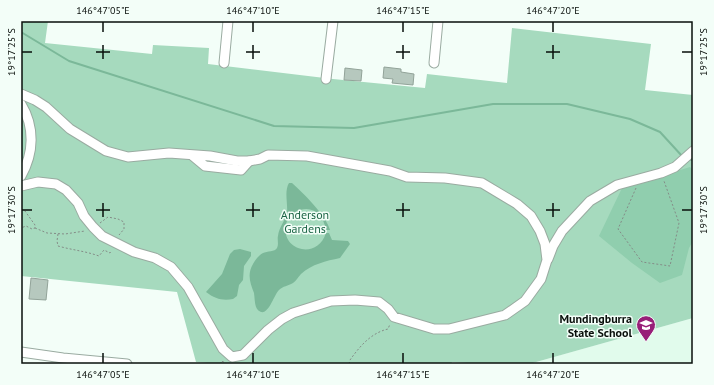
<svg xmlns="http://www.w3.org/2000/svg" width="714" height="385" viewBox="0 0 714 385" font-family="'PT Sans',sans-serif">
<rect width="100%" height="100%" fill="#f3fef8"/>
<polygon fill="#e1fbec" points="693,318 693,364 529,364"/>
<polygon fill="#a6dabe" points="21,21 48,21 45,43 152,54 153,45 209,48 208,64 333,79 425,88 427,74 507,83 512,28 651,44 645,90 693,95 693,318 529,364 483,364 452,362 451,364 219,364 196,362 177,292 21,276"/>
<polygon fill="#90ceae" points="690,167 693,170 693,241 689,248 682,275 660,283 632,263 599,236 622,188"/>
<g fill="#7bb899">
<path d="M289,183H292C303,193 326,215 330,230H326C323,213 311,204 295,212C290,214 288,218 286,224C280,250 317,261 326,233H329L332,240L348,241L350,244L340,258C326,261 312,264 301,274C298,277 296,281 293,283C288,286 283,286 279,290C274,295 269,314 261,312C254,310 255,299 254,293C250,283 247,274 253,264C255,260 259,255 263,253C267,251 275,252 277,248C279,244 277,239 278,236C279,227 285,221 287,213C288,204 284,191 289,183Z"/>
<path d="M240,249L251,252V256L244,266L243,280L239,285L237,296L233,299C223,301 215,299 206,292L222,274L230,254L234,250Z"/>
</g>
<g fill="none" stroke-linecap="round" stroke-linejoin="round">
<g stroke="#7bb899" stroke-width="2">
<polyline points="21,32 69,61 274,126 354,128 493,104 567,104 630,119 660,132 682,156"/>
<polyline points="691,160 693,160"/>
</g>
</g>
<g fill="#b6c8be" stroke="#92a399">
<polygon points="384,67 401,69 401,72 414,74 413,85 392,83 393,79 383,78"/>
<polygon points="345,68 362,70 361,81 344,80"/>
<polygon points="31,278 48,280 46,300 29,299"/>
</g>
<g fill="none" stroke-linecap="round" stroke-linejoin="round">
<defs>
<g id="minor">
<polyline points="224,63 228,21"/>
<polyline points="434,63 438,21"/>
<polyline points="326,79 333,21"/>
<polyline points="21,94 35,100 46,107 70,129 106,151 128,157 169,153 210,156 237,161 249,161 260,159 268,155 307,156 390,171 407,177 445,178 482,183 517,204 531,216 540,231 545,244 547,260 541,279 525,301 505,315 449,329 434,329 394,317 388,309 379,302 355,300 331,301 293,313 282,319 268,330 243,355 232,357 223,349 188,287 171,267 155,258 134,252 102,236 93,227 84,216 78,203 66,190 56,184 38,182 21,186"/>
<path d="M21,104C35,127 34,153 21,176"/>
<polyline points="193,156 205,166 241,170 249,161"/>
<polyline points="548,259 553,246 562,231 590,201 617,185 661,173 675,167 693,151"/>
<polyline points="21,352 63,358 127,364"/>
</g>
</defs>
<use href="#minor" stroke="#9aaba1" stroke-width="11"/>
<g stroke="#848c87" stroke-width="1" stroke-dasharray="2 2" stroke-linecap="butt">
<polyline points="636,188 618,229 642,262 670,266 679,223 664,181"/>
<polyline points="21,209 25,211 35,225 35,228 32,229 26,226 21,228"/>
<polyline points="100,223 108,217 118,219 124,222 124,229 119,235"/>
<polyline points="35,228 47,233 65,234 85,231"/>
<path d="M58,234L57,241L58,246C72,250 85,251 99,256L104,250L110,253L111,251"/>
<polyline points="221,364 221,361 224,362"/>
<path d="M349,364L350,360C360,346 371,333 388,329L390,324"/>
</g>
<use href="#minor" stroke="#fff" stroke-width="9"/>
</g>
<path fill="none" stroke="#090f0b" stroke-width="1.5" d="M103,22V32M253,22V32M403,22V32M553,22V32M103,45V59M253,45V59M403,45V59M553,45V59M22,52H32M96,52H110M246,52H260M396,52H410M546,52H560M682,52H692M103,203V217M253,203V217M403,203V217M553,203V217M22,210H32M96,210H110M246,210H260M396,210H410M546,210H560M682,210H692M103,353V363M253,353V363M403,353V363M553,353V363"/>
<defs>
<symbol id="school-pin" viewBox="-11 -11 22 30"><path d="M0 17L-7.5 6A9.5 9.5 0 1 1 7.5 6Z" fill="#981e78" stroke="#f3fef8"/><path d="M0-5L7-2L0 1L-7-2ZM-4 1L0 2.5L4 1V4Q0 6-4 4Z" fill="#fff"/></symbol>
</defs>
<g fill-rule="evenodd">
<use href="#school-pin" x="635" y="314" width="22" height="30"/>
</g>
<g text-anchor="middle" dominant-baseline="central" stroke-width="3" stroke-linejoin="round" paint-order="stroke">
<g font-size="12" fill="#1c6546" stroke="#f3fef8">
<text x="305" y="214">Anderson<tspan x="305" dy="14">Gardens</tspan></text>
</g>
<g font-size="12" font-weight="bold" fill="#090f0b" stroke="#f3fef8" text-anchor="end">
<text x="632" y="318">Mundingburra<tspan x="632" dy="14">State School</tspan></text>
</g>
</g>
<rect width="714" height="385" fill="none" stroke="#f3fef8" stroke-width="44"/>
<rect x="22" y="22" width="670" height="341" fill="none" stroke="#090f0b" stroke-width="1.5"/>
<g font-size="10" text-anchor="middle" fill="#090f0b">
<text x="103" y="14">146°47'05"E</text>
<text x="253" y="14">146°47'10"E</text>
<text x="403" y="14">146°47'15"E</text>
<text x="553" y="14">146°47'20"E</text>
<text transform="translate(11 52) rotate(-90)" y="4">19°17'25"S</text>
<text transform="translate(703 52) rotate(-90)" y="4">19°17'25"S</text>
<text transform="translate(11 210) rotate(-90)" y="4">19°17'30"S</text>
<text transform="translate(703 210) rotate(-90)" y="4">19°17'30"S</text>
<text x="103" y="378">146°47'05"E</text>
<text x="253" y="378">146°47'10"E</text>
<text x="403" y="378">146°47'15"E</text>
<text x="553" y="378">146°47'20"E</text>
</g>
</svg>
